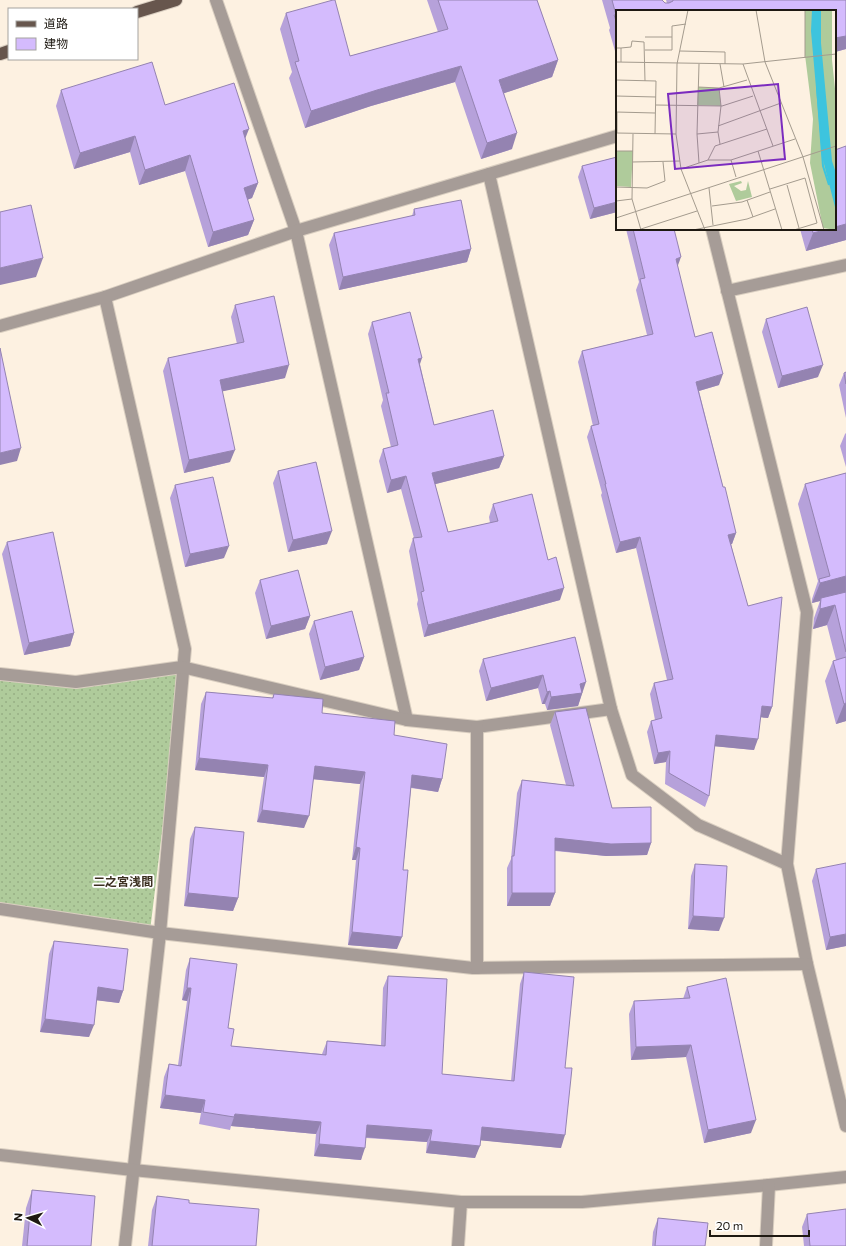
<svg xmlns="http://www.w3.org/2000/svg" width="846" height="1246" viewBox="0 0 846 1246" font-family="Commissioner,'Noto Sans JP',sans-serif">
<defs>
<pattern id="grass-dots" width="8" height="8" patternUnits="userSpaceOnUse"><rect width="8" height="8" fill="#afcb9b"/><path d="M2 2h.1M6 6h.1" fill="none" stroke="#96ae84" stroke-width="1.8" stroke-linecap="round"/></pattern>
</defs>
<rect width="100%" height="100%" fill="#fdf1e1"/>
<polygon fill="url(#grass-dots)" points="182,667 150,931 0,909 0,674 77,682"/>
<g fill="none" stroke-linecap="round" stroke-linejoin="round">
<defs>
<g id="minor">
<polyline points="216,0 296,231 407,720"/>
<polyline points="489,174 611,709 632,775 698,825 787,864"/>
<polyline points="712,229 807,612 787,864 807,964 846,1126"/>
<polyline points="727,291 846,265"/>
<polyline points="105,297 185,649 160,933 125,1246"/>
<polyline points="0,326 105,297 296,231 617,136"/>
<polyline points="0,674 76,682 182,667 407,720 477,727 611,709"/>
<polyline points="0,909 160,933 473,968 807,964"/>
<polyline points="477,968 477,727"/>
<polyline points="0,1155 133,1170 461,1202 582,1202 769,1185 846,1177"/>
<polyline points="458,1246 461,1202"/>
<polyline points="766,1246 769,1185"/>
</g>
<g id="major">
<polyline points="137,12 176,0"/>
<polyline points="0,54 9,51"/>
</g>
</defs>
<use href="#minor" stroke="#d9cec0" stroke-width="14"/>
<use href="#major" stroke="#d9cec0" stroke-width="14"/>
<use href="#minor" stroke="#a69c97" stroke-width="12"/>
<use href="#major" stroke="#67564d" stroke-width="12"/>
</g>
<g fill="#b6a1da">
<polygon points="427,0 537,0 558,60 552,77 504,93 512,149 481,159 455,82 371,106 305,128 289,78 292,72 280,29 286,13 350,56 438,32"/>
<polygon points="602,0 662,0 665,3 667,3 666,0 846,0 846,49 835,52 835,11 617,11 617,58 609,30 610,28"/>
<polygon points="61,90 165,105 245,139 258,183 252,198 247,200 254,220 248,235 208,247 185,171 139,185 130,152 74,169 56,106"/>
<polygon points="846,146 846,240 806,251 800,229 835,229"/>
<polygon points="617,157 617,212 590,219 578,177 582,166"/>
<polygon points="414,209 471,249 467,262 339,290 329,245 334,233 412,216"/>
<polygon points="626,229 674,229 677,266 695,337 719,385 699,391 723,487 736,533 732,544 731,544 772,707 768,718 760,717 754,750 714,746 709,796 705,807 665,784 666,762 654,764 647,732 651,721 655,720 650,694 654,683 667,680 636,548 616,553 601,495 602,493 587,437 591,426 593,426 578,362 582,351 647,335 636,290 639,282"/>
<polygon points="235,305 285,378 222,391 230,462 184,473 163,371 168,358 237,344 231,317"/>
<polygon points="766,319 818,377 778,388 762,332"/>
<polygon points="372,322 420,364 434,425 504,456 499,468 435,484 448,532 490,523 489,517 493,504 548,560 560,600 424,637 417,604 418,600 409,551 413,538 414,538 401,489 387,493 379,461 383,449 391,447 381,406 383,400 368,334"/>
<polygon points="846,372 846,418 839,385 844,373"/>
<polygon points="846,433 846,467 840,446 845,434"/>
<polygon points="278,471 327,544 288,552 273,483"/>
<polygon points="846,473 846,721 836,724 825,681 833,661 836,660 827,625 813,629 814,618 820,601 812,603 812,599 818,581 798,504 805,484"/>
<polygon points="175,485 224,558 185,567 170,498"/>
<polygon points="7,542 74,633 70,646 24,655 2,554"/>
<polygon points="260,580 310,616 305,629 266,639 255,593"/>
<polygon points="314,621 364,657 359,670 320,680 309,634"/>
<polygon points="575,637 582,693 578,706 547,710 545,704 542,704 538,688 486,701 479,671 483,659"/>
<polygon points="206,692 272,698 274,694 322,713 394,735 442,779 438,792 411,788 403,870 397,949 348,945 356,860 352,860 360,784 313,779 304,828 257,822 264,777 195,770 201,704"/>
<polygon points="555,712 612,808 651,843 647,855 606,856 555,851 555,893 550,906 507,906 507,868 511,859 517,793 522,780 566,785 550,725"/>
<polygon points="195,827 238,898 233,911 184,906 190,839"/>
<polygon points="695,864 719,931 688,929 691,876"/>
<polygon points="816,869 846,946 826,950 812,881"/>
<polygon points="54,941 123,991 119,1003 97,1000 89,1037 40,1032 49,954"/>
<polygon points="190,958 228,1028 231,1046 322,1054 327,1041 381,1045 383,988 388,976 442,1074 511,1081 520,984 524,972 565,1068 561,1148 480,1140 475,1158 426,1153 427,1142 366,1138 361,1160 314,1156 316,1134 231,1126 230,1130 199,1124 201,1113 160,1108 164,1077 169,1064 178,1065 187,1001 182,1000 186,970"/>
<polygon points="687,987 751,1133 704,1143 686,1057 631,1060 629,1014 634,1001 683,999"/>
<polygon points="32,1190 91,1246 22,1246 26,1208"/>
<polygon points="157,1196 189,1203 256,1246 148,1246 152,1210"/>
<polygon points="807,1214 846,1246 804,1246 802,1227"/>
<polygon points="658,1218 705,1246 652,1246 653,1232"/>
</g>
<g fill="#9483b1">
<polygon points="846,36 846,49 835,52 835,38"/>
<polygon points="558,60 552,77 493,97 499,80"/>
<polygon points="461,66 455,82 371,106 305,128 311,111 377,90"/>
<polygon points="249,129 243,144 243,131"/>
<polygon points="517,133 512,149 481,159 487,143"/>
<polygon points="135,136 130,152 74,169 80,153"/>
<polygon points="190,155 185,171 139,185 145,170"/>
<polygon points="258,183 252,198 238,203 244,188"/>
<polygon points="617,202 617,212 590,219 594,208"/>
<polygon points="254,220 248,235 208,247 213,232"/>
<polygon points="846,224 846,240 806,251 813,233 828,229 835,229 835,227"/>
<polygon points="471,249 467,262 339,290 343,277"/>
<polygon points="681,257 677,268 676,259"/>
<polygon points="43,258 36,277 0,285 0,268"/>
<polygon points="422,358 418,370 418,359"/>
<polygon points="289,365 285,378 215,393 220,380"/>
<polygon points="823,365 818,377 778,388 782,376"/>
<polygon points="723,374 719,385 692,393 696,382"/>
<polygon points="21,448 17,461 0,465 0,453"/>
<polygon points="235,450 230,462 184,473 189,460"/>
<polygon points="504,456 499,468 428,486 432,473"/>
<polygon points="406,476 401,489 387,493 391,480"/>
<polygon points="332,531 327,544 288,552 293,540"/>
<polygon points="736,533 732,544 724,546 728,535"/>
<polygon points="640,537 636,548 616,553 620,542"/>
<polygon points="229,546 224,558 185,567 190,554"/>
<polygon points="846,576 846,591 845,595 821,598 820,601 812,603 820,583"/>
<polygon points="564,588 560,600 424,637 428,625"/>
<polygon points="835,605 827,625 813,629 820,609"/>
<polygon points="310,616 305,629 266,639 271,626"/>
<polygon points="74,633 70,646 24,655 29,643"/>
<polygon points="364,657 359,670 320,680 325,667"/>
<polygon points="543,675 538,688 486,701 491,688"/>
<polygon points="586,682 578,706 547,710 551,697 580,684"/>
<polygon points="550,691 545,704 542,704 547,692"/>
<polygon points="846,703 846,721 836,724 844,704"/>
<polygon points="762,706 772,707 768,718 758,717"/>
<polygon points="716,735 758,739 754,750 712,746"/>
<polygon points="670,751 666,762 654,764 658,753"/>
<polygon points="199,758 268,765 264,777 195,770"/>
<polygon points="315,766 365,772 360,784 311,779"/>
<polygon points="412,775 442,779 438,792 408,787"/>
<polygon points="262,810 309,816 304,828 257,822"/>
<polygon points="555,838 651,843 647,855 606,856 551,850"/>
<polygon points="356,847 360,848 356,860 352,860"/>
<polygon points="188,893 238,898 233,911 184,906"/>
<polygon points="512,893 555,893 550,906 507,906"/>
<polygon points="693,916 724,918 719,931 688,929"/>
<polygon points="352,932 402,937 397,949 348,945"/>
<polygon points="846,934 846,946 826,950 830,937"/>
<polygon points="98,987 123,991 119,1003 94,1000"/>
<polygon points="187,988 191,988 187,1001 182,1000"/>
<polygon points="45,1019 94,1025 89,1037 40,1032"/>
<polygon points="691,1045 686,1057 631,1060 636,1047"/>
<polygon points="165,1095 205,1100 201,1113 160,1108"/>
<polygon points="235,1114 321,1122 316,1134 231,1126"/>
<polygon points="756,1120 751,1133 704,1143 708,1130"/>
<polygon points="367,1125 432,1130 427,1142 362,1137"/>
<polygon points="482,1127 565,1135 561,1148 477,1140"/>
<polygon points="430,1141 480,1146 475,1158 426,1153"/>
<polygon points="319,1144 365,1148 361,1160 314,1156"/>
</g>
<g fill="#d4bbfd" stroke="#9483b1">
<polygon points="333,0 335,0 350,56 448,29 438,0 537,0 558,60 499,80 517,133 487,143 461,66 377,90 311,111 295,62 299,61 286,13"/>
<polygon points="612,0 662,0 665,3 669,3 673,1 673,0 846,0 846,36 835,38 835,11 617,11 617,24 614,15 616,15"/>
<polygon points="152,62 165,105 234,83 249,129 243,131 258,183 244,188 254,220 213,232 190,155 145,170 135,136 80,153 61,90"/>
<polygon points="846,146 846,224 835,227 835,150"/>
<polygon points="617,157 617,202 594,208 582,166"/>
<polygon points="461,200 471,249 343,277 334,233 415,215 414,209"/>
<polygon points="31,205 43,258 0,268 0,212"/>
<polygon points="633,229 674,229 681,257 676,259 695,337 712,332 723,374 696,382 723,487 725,487 736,533 728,535 748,606 782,597 772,707 762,706 758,739 716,735 709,796 669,773 670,751 658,753 651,721 662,718 654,683 673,679 640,537 620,542 605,484 606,484 591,426 599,424 582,351 653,334 640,279 645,278"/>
<polygon points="812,229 828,229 813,233"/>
<polygon points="274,296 289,365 220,380 235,450 189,460 168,358 244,342 235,305"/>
<polygon points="807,307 823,365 782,376 766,319"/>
<polygon points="410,312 422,358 418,359 434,425 493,410 504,456 432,473 448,532 498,521 493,504 532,494 548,560 556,557 564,588 428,625 421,592 424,591 413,538 422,537 406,476 391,480 383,449 398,445 386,393 389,393 372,322"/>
<polygon points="0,348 21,448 0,453"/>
<polygon points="846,372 846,384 844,373"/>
<polygon points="316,462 332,531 293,540 278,471"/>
<polygon points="846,473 846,576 820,583 819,579 830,576 805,484"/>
<polygon points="213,477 229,546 190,554 175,485"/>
<polygon points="53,532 74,633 29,643 7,542"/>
<polygon points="298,570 310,616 271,626 260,580"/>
<polygon points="846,592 846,652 835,605 820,609 821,598"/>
<polygon points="352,611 364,657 325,667 314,621"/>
<polygon points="575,637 586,682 580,684 582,693 551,697 550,691 547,692 543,675 491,688 483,659"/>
<polygon points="846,657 846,703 844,704 833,661"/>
<polygon points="206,692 273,698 274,694 323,699 322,713 395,721 394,735 447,744 442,779 412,775 403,870 408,870 402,937 352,932 360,848 356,847 365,772 315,766 309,816 262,810 268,765 199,758"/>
<polygon points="586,708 612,808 651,807 651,843 611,844 555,838 555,893 512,893 512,856 514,856 522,780 574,786 555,712"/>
<polygon points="195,827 244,832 238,898 188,893"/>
<polygon points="846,863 846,934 830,937 816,869"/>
<polygon points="695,864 727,866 724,918 693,916"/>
<polygon points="54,941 128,949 123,991 98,987 94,1025 45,1019"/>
<polygon points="190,958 237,964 228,1028 234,1029 231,1046 326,1055 327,1041 385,1046 388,976 447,979 442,1074 514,1081 524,972 574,977 565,1068 572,1068 565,1135 482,1127 480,1146 430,1141 432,1130 367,1125 365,1148 319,1144 321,1122 235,1114 234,1117 203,1112 205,1100 165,1095 169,1064 181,1066 191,988 187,988"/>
<polygon points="726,978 756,1120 708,1130 691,1045 636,1047 634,1001 690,998 687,987"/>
<polygon points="32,1190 95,1196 91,1246 27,1246"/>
<polygon points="157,1196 189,1200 189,1203 259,1209 256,1246 152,1246"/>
<polygon points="846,1209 846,1246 810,1246 807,1214"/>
<polygon points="658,1218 708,1223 705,1246 655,1246"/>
</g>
<g text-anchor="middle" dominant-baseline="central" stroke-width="3.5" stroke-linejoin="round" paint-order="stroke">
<g font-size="12" font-weight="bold" fill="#3c3021" stroke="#fff">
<text x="123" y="881">二之宮浅間</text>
</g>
</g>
<g transform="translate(616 10)">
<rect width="220" height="220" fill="#fdf1e1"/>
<path d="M189,0H216V50L220,88V220L207,218L194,153L197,109L189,45ZM82,77L103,78L105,96L81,95ZM0,141H17L15,177L0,176Z" fill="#afcb9b"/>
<path d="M207,0H210L212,73L207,42ZM125,171L126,173L118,176L125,181L130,180L132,171L136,187L120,191L113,174Z" fill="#afcb9b"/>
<path d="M196,0H205V33L216,151L220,163V201L206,146L195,21Z" fill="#3dc4de"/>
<path fill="none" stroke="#3dc4de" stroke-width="2" d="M201,77L207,156L213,175"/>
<path fill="none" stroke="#a49b8e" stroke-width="1" d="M72,0L61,54L60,124L65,159L89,220M140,0L149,52L187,147L208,220M189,0V48M56,27V16L70,14M0,38H5V52M5,38L15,37L16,31L28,32L29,71M29,40H56V27H29M64,41L109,42V54M0,52L127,54L220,44M83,54L81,124L83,153M104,54L108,77M127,54L157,136M0,70L40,71L39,124M82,77L103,78L131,70M103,78L105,96L102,122L104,134M0,86L40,87M40,95L106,96L137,86M0,102L39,103M102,116L165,93M0,123L60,124M1,123V102M17,124L16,189L25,220M81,124L102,122M0,141H17M142,141L166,220M92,150L99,136L151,119M115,150L120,167M16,152L64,151M65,159L92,150H115L179,129M171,175L183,218M0,177L31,178L49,171L47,152M93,178L97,215M154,179L189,168L201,213L178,220M131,190L137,207M0,191L16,189M96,196L126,192L154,182M0,208L220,136M25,219L81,201M77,220L131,209L159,199"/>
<path fill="#7b2cbf" fill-opacity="0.15" stroke="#7b2cbf" stroke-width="2" d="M162,74L169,149L59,159L52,84Z"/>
<rect width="220" height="220" fill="none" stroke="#1e1912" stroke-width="2"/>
</g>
<rect x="8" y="8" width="130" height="52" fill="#ffffff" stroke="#a5a3a0"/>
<rect x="16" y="21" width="20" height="6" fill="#67564d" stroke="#a5a3a0"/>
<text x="44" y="28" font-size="12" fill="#1e1912">道路</text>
<rect x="16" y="38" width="20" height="12" fill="#d4bbfd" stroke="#a5a3a0"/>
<text x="44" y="48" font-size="12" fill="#1e1912">建物</text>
<g transform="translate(28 1218) rotate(275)" stroke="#ffffff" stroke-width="3" paint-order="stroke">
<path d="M0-3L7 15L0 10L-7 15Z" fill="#1e1912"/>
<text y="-6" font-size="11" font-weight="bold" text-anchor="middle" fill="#1e1912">N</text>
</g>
<path d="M710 1230v6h99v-6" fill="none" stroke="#1e1912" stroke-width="2"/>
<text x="716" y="1230" font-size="12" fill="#1e1912" stroke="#ffffff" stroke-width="3" paint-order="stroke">20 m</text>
</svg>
